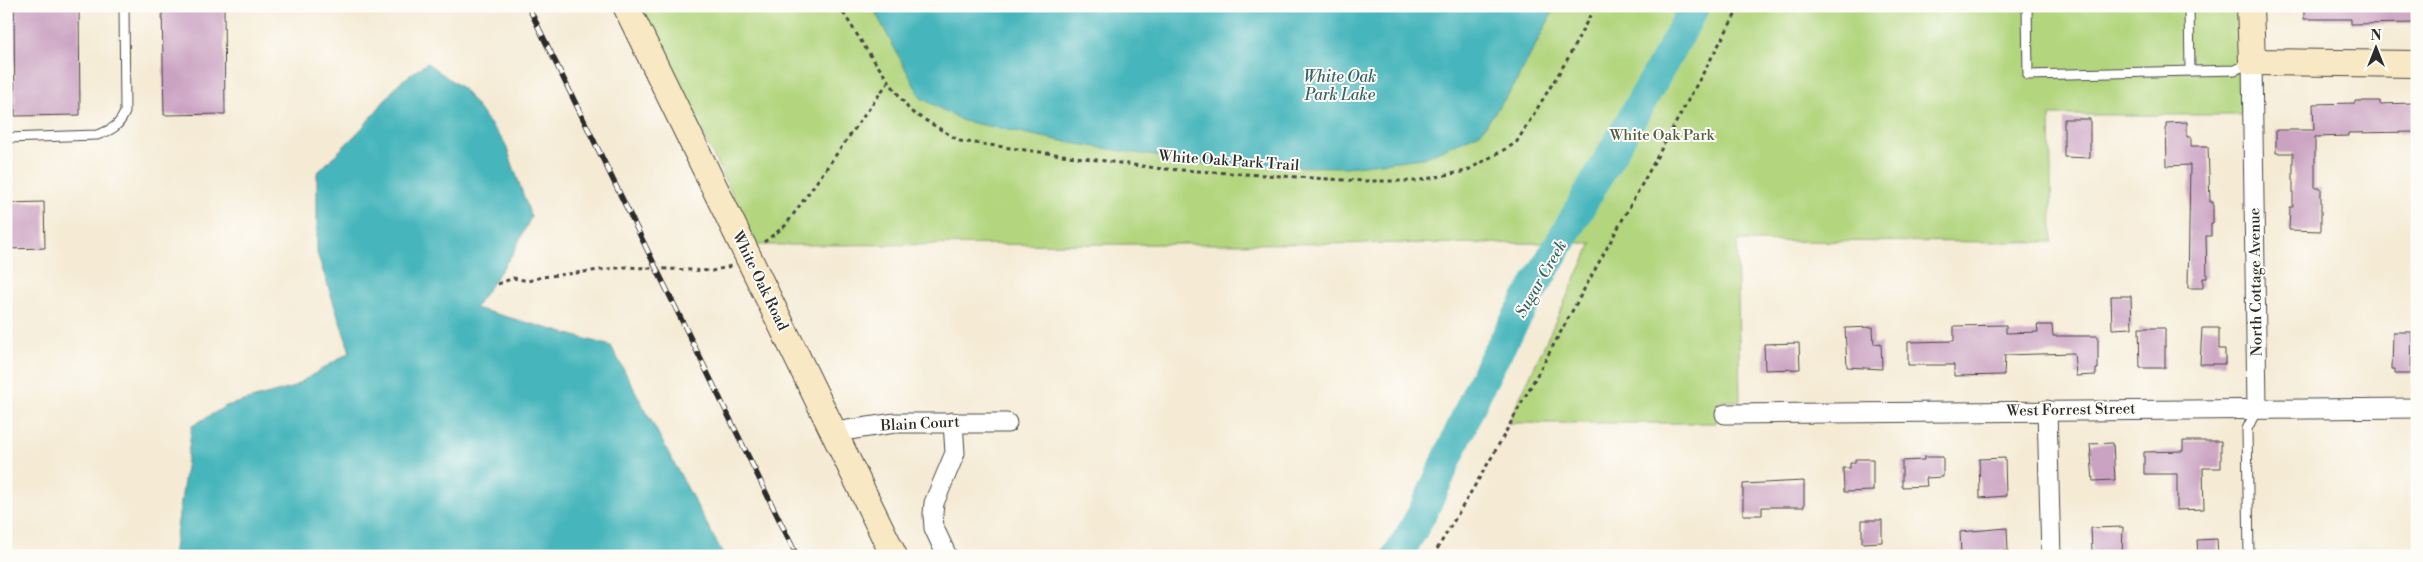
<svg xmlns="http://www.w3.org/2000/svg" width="2423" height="562" viewBox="0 0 2423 562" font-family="'Libre Bodoni',serif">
<rect width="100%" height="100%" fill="#fdfcf7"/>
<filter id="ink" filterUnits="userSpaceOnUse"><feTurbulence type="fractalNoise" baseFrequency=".02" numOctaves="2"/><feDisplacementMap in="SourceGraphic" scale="10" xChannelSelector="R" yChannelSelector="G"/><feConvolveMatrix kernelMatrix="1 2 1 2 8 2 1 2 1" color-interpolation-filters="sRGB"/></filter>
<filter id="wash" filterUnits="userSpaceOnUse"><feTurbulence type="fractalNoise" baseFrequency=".0096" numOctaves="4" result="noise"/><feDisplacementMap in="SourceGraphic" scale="20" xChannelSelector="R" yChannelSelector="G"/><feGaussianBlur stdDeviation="1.12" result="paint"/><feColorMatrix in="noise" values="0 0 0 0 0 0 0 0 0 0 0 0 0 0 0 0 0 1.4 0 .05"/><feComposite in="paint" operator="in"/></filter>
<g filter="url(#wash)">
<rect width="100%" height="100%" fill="#f5ebd5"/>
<polygon fill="#b2d57e" stroke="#6e8054" points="642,6 2240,6 2242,115 2050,115 2052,242 1737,241 1740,401 1718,401 1716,423 1508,423 1592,243 756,245"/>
<g fill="#46b6bc" stroke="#387074">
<polygon points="872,6 1556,6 1514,86 1480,133 1423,158 1347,167 1219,166 1077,144 963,121 921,98"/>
<polygon points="427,63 463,89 505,143 531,217 513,253 475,308 611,346 724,556 173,556 192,426 226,406 291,388 350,352 317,253 317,173 363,127 399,83"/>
</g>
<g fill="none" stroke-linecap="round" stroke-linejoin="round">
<path stroke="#46b6bc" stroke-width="30" d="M1397,556C1437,496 1458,426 1492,362C1558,242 1630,126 1695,6"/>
</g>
<g id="blocks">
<g fill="#cba3c2">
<polygon points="14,6 79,6 80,115 15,116"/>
<polygon points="162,6 224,6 225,114 164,115"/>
<polygon points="2304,6 2416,6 2416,23 2351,24 2351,19 2304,19"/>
<polygon points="2355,101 2380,101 2380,104 2413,103 2413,106 2417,106 2417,132 2348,133 2348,136 2315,137 2315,188 2321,188 2321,231 2289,230 2290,207 2293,207 2293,153 2276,153 2276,130 2314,130 2313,104 2355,103"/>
<polygon points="2064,119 2090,119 2090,158 2064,157"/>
<polygon points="2187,122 2187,137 2191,137 2191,146 2208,146 2210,202 2213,202 2213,223 2211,223 2211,236 2206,236 2207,278 2203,278 2203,288 2188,288 2190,165 2167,166 2166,123"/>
<polygon points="44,202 45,248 6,249 6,203"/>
<polygon points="2111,296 2131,296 2132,328 2112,329"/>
<polygon points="2006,325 2006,333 2038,332 2037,325 2052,325 2053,336 2098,336 2098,369 2096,369 2096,375 2076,376 2074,353 2005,355 2004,375 1954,376 1954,365 1908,365 1908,342 1954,341 1954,326"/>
<polygon points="1873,327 1874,344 1881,343 1882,369 1847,367 1845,328"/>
<polygon points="2139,328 2165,328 2165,368 2140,368"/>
<polygon points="2202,328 2219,328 2219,349 2225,349 2225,364 2200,364"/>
<polygon points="2393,332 2412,332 2411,374 2395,374 2395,369 2392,369"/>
<polygon points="1799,343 1800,369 1765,370 1764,344"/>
<polygon points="2183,441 2221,441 2221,468 2203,468 2204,509 2177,510 2177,474 2144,474 2144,452 2183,451"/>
<polygon points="2113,443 2115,480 2093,481 2090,444"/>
<polygon points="1924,457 1943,457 1943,477 1926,478 1927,486 1902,487 1902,461 1924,460"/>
<polygon points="2005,458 2006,496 1980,498 1979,459"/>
<polygon points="1855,459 1873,459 1873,491 1844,492 1843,468 1850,468 1850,463 1855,463"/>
<polygon points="1804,481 1804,507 1762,507 1762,515 1743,515 1743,484"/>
<polygon points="1862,520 1882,520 1882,542 1862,543"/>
<polygon points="2123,527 2122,556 2096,556 2095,551 2092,551 2091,528"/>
<polygon points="2007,528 2008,551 1987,552 1988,556 1961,556 1960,532"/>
<polygon points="2217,539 2218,556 2198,556 2197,540"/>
</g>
</g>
</g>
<g filter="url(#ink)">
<use href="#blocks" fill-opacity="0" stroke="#494844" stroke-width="1"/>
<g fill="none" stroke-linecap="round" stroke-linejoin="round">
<defs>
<g id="lane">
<polyline points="2027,6 2028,75 2235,70 2250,63"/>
<polyline points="2189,6 2190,71"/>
<path d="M6,138L97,135C112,130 119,126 125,112L124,6"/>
<polyline points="2249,556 2247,429 2257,409"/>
</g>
<g id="street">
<polyline points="2252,62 2257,408"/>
<polyline points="2047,410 2051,556"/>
<polyline points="1725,414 2417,408"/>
<polyline points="835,432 895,423 1007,423"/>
<polyline points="947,556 934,528 933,514 934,503 955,453 953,422"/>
</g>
<g id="secondary">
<polyline points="626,6 894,556"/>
<polyline points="2250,6 2252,62 2417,64"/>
</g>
</defs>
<use href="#lane" stroke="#494844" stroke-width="11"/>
<use href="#street" stroke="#494844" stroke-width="21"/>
<use href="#secondary" stroke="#494844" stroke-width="28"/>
<g stroke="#494844" stroke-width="3" stroke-dasharray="4 4" stroke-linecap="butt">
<polyline points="839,6 868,52 910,111 960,141 1163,169 1363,181 1416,181 1466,171 1516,143 1567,60 1595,6"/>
<polyline points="764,242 785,226 889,81"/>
<polyline points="498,284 513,278 528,281 542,277 625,267 712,271 731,266"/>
<polyline points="1433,556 1493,455 1740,6"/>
</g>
<use href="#lane" stroke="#fff" stroke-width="9"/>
<use href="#street" stroke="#fff" stroke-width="19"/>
<use href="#secondary" stroke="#f8e8c3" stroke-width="26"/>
<defs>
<polyline id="rail" points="528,6 797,556"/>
</defs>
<use href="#rail" stroke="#2b2b2b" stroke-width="5.5"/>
<use href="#rail" stroke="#fdfcf7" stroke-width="4" stroke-dasharray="11" stroke-linecap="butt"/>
</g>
</g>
<g text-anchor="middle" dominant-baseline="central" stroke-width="4" stroke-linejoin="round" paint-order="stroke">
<g font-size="15" fill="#545e44" stroke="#fdfcf7">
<text x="1662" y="135">White Oak Park</text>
</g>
<g font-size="15" fill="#2b2b2b" stroke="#fdfcf7">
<text transform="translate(1229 161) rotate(4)">White Oak Park Trail</text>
<text transform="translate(760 281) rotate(64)">White Oak Road</text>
<text transform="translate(2256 282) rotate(-91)">North Cottage Avenue</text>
<text transform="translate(2071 410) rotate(-1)">West Forrest Street</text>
<text transform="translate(920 424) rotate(-3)">Blain Court</text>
</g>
<g font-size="16" font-style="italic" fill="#366365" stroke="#fdfcf7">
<text x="1340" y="77">White Oak<tspan x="1340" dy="18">Park Lake</tspan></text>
<text transform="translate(1541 279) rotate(-60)">Sugar Creek</text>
</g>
</g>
<rect width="2423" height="562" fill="none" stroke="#fdfcf7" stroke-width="25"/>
<g transform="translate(2376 48)" stroke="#fdfcf7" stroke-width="4" paint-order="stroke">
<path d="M0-4L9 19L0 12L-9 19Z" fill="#2b2b2b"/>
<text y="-8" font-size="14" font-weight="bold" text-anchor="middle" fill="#2b2b2b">N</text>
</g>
</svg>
